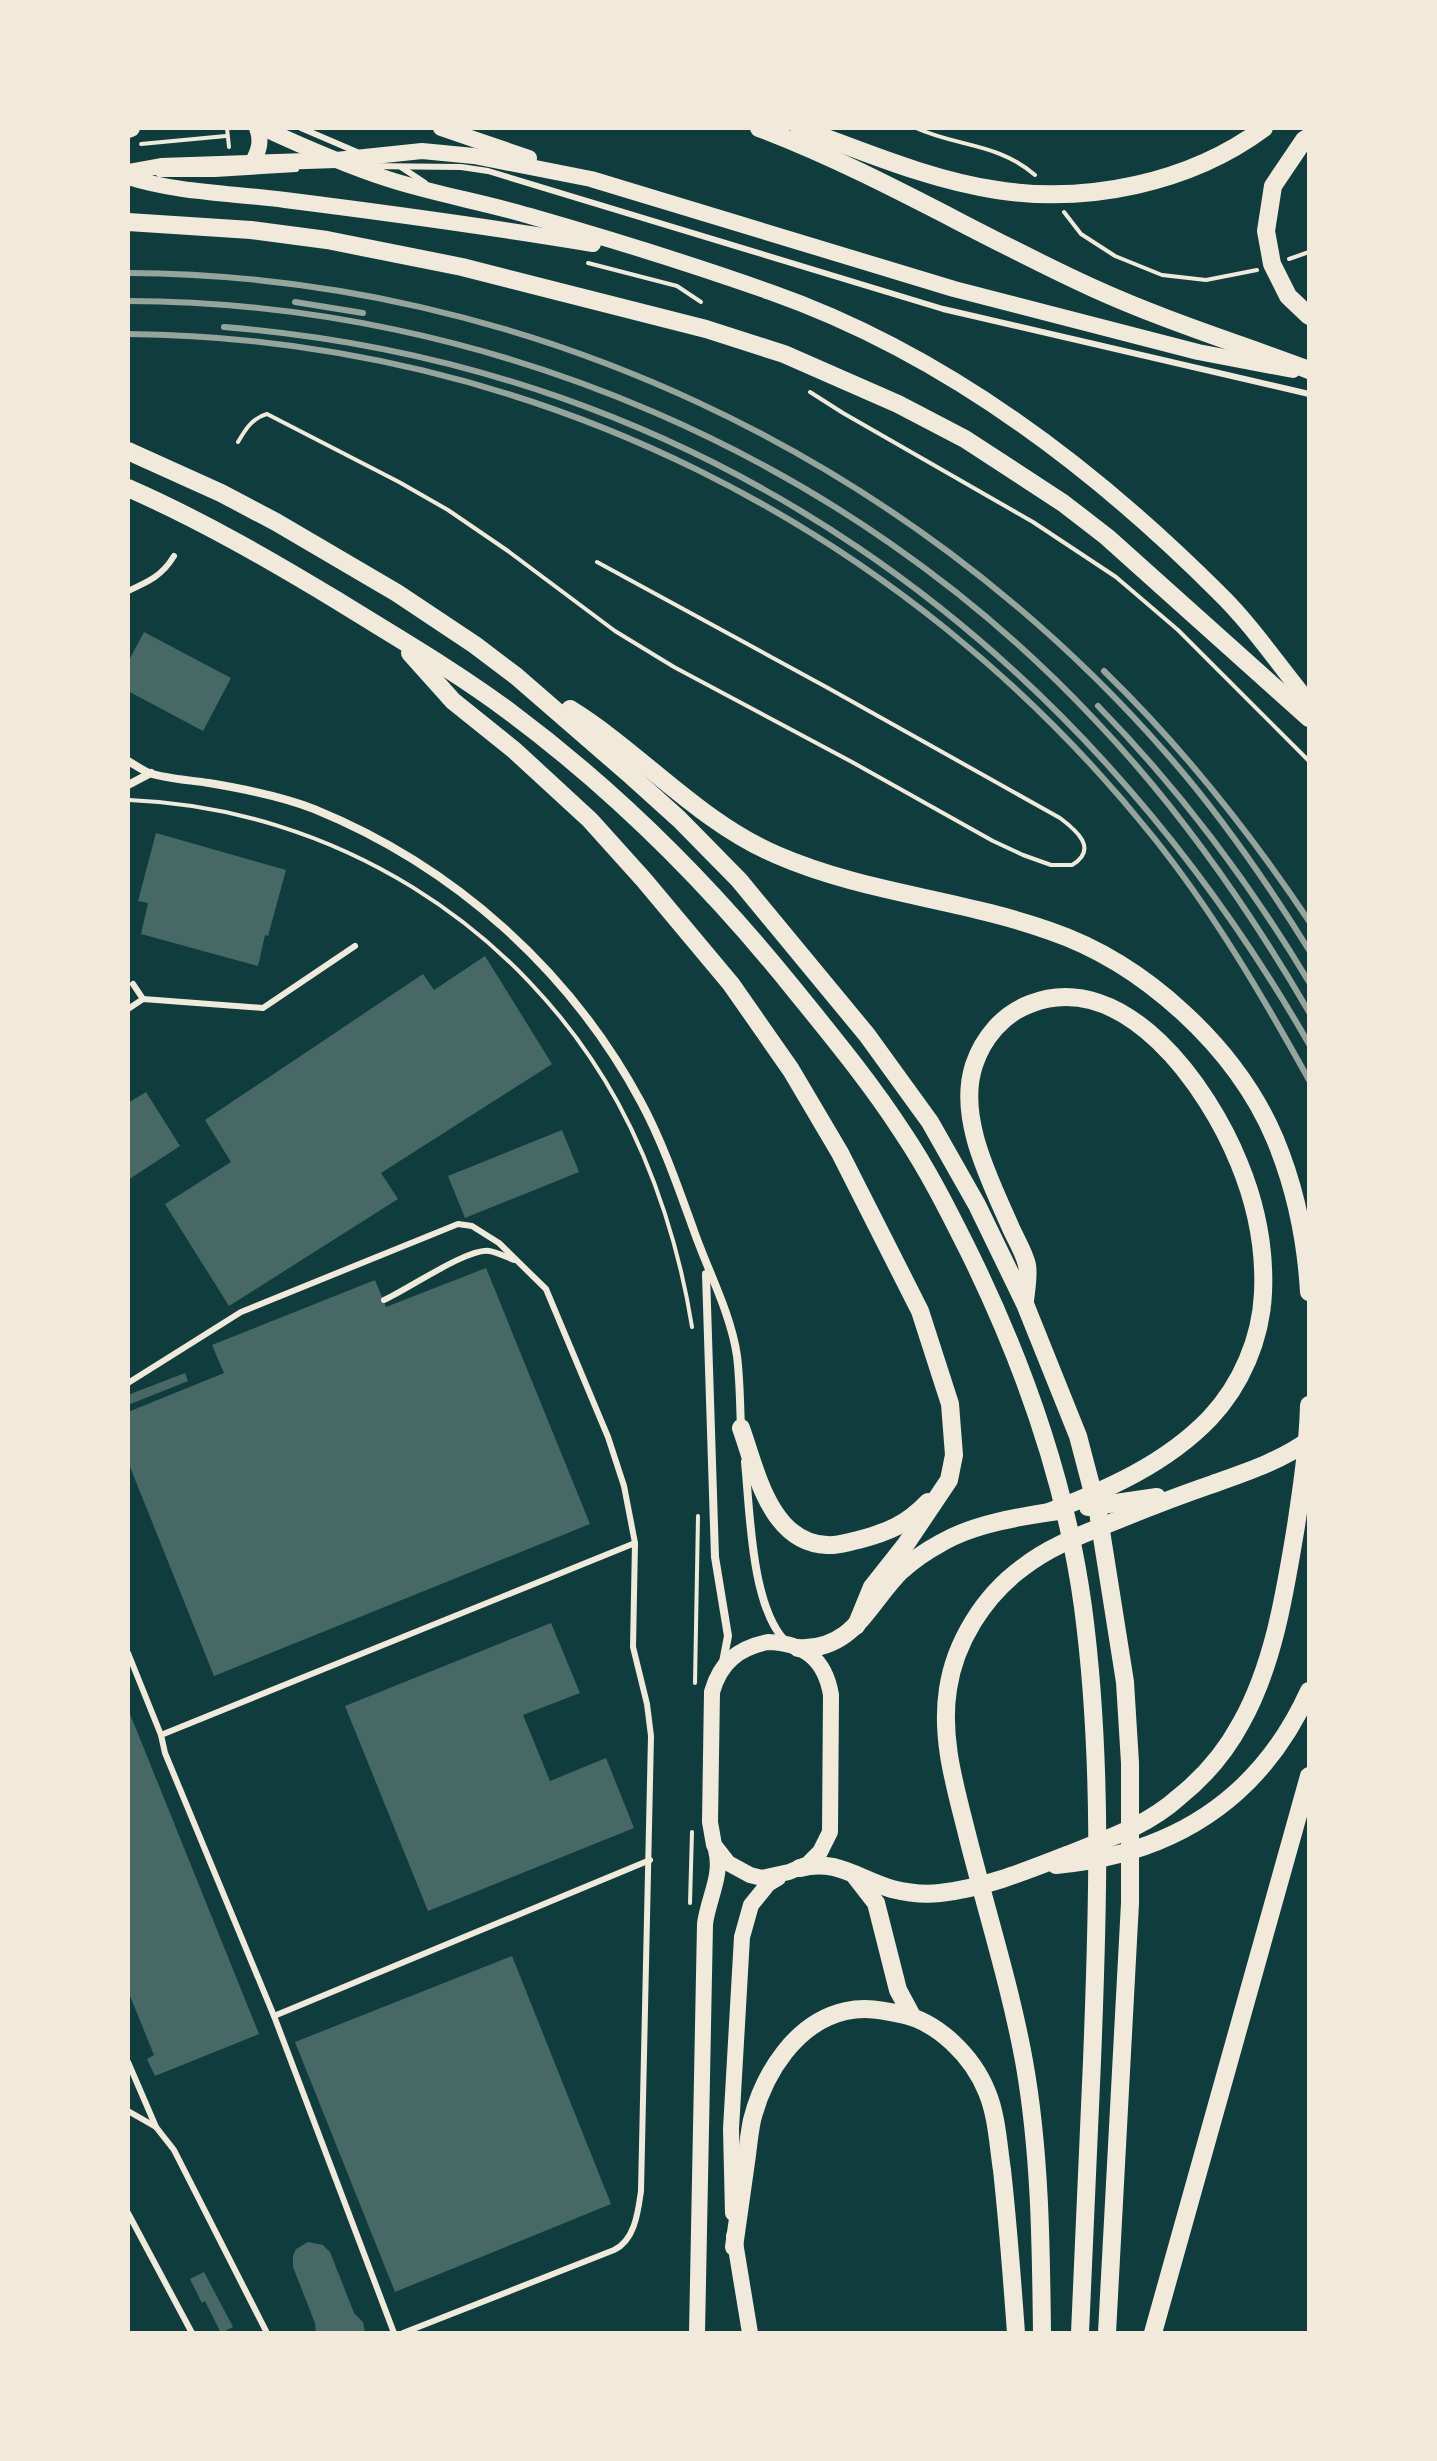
<svg xmlns="http://www.w3.org/2000/svg" width="1437" height="2461" viewBox="0 0 1437 2461" font-family="Bitter,serif">
<rect width="100%" height="100%" fill="#0f3d3e"/>
<g fill="#486865">
<polygon points="144,632 231,678 203,731 128,691 128,662"/>
<polygon points="156,833 286,870 268,936 265,935 258,966 141,934 148,903 138,901"/>
<polygon points="485,956 552,1064 381,1173 398,1199 229,1306 165,1204 231,1162 205,1120 423,974 434,990"/>
<polygon points="146,1092 180,1146 128,1180 128,1103"/>
<polygon points="562,1130 579,1172 465,1218 448,1176"/>
<polygon points="486,1268 590,1524 214,1676 128,1462 128,1412 224,1373 212,1345 375,1280 386,1307"/>
<polygon points="185,1373 188,1381 128,1405 128,1395"/>
<polygon points="551,1623 580,1693 523,1715 550,1781 606,1758 634,1828 428,1911 345,1706"/>
<polygon points="128,1709 259,2034 155,2076 147,2059 154,2055 128,1991"/>
<polygon points="512,1956 611,2204 395,2292 295,2042"/>
<polygon points="308,2242 323,2245 330,2252 354,2313 363,2322 365,2333 316,2333 315,2323 293,2267 293,2256 296,2249"/>
<polygon points="204,2272 233,2327 221,2333 205,2301 202,2303 190,2279"/>
</g>
<g fill="none" stroke-linecap="round" stroke-linejoin="round">
<g stroke="#f1e9da" stroke-width="4">
<polyline points="227,128 229,147"/>
<path d="M916,128C958,147 998,143 1035,175"/>
<polyline points="141,144 226,136"/>
<polyline points="1064,212 1081,234 1115,256 1162,275 1206,280 1257,270"/>
<polyline points="1289,259 1309,252"/>
<polyline points="588,263 677,286 701,302"/>
<polyline points="810,392 843,413 1033,522 1116,577 1178,630 1309,761"/>
<path d="M238,442C245,430 252,418 267,414L399,482L448,510L508,551L615,631L674,667L852,762L993,841L1023,855L1051,865H1072C1099,849 1076,830 1060,818L828,688L597,562"/>
<path d="M129,800C332,808 520,924 618,1103C655,1171 680,1251 692,1327"/>
<polyline points="695,1683 698,1516"/>
<polyline points="690,1903 692,1832"/>
</g>
<g stroke="#f1e9da" stroke-width="6">
<polyline points="301,128 357,152"/>
<polyline points="367,166 461,167 488,171 943,309 1309,394"/>
<polyline points="401,167 425,183"/>
<polyline points="159,174 215,174 296,169"/>
<path d="M128,591C148,582 162,576 174,556"/>
<polyline points="133,984 143,999"/>
<polyline points="128,1009 143,999 263,1008 355,946"/>
<path d="M384,1300C407,1290 467,1248 489,1251C497,1252 506,1257 514,1260"/>
<path d="M128,1383L241,1312L458,1224L472,1226L499,1243L546,1289L608,1437L624,1486L635,1543L633,1647L647,1704L651,1736L641,2191C638,2212 635,2240 614,2250L403,2333"/>
<polyline points="128,1653 161,1735"/>
<polyline points="274,2016 165,1753 161,1735 635,1543"/>
<polyline points="128,2062 156,2127 174,2150 267,2333"/>
<polyline points="128,2111 156,2127"/>
<polyline points="128,2213 192,2333"/>
<polyline points="394,2333 274,2016 650,1860"/>
</g>
<g stroke="#f1e9da" stroke-width="8">
<path d="M128,761C135,765 142,770 149,773C167,779 190,780 209,783C245,789 281,796 314,809C454,866 570,970 641,1102C663,1143 678,1187 694,1231C708,1271 731,1314 737,1356C740,1380 740,1405 741,1429"/>
<polyline points="128,785 151,773"/>
<polyline points="706,1274 715,1557 728,1636 723,1662"/>
<path d="M745,1462C750,1511 751,1605 785,1641"/>
</g>
<g stroke="#f1e9da" stroke-width="16">
<path d="M263,128C304,147 345,165 388,179C434,194 483,202 530,216C610,239 691,264 770,292C941,352 1092,466 1219,593C1252,625 1280,667 1309,702"/>
<polyline points="441,128 529,158"/>
<path d="M252,163C259,151 262,141 257,128"/>
<polyline points="128,172 161,166 336,160 422,151 474,156 591,179 954,289 1198,352 1293,370"/>
<path d="M128,177C178,193 232,193 285,200C388,213 491,227 593,244"/>
<path d="M768,1642C804,1643 825,1659 831,1695L830,1832L820,1852L808,1864L789,1872L762,1878L750,1875L728,1863L714,1845L710,1822L712,1692C720,1663 738,1648 768,1642Z"/>
<polyline points="733,2213 731,2129 742,1937 751,1905 768,1884 778,1878"/>
<polyline points="734,2236 750,2333"/>
<path d="M697,2333L705,1924C708,1899 723,1875 716,1850"/>
</g>
<g stroke="#f1e9da" stroke-width="18">
<path d="M759,128C875,172 981,237 1093,288C1163,320 1237,343 1309,370"/>
<path d="M799,128C863,151 929,180 997,190C1087,204 1190,183 1264,128"/>
<polyline points="128,129 131,128"/>
<polyline points="1309,137 1304,140 1273,186 1266,231 1272,264 1288,296 1309,316"/>
<polyline points="128,222 251,230 327,240 462,267 706,329 784,354 898,404 965,439 1063,503 1107,537 1309,718"/>
<polyline points="128,451 221,493 276,522 397,593 475,645 516,676 629,774 679,819 739,880 867,1035 930,1122 977,1205 1025,1304 1078,1436 1098,1512 1125,1682 1130,1763 1130,1903 1107,2333"/>
<path d="M128,488C201,520 270,560 338,601C396,637 455,671 510,712C616,791 710,885 793,988C831,1035 870,1082 903,1133C928,1170 949,1212 969,1252C1024,1364 1066,1483 1083,1607C1103,1758 1098,1909 1092,2061C1088,2151 1084,2242 1080,2333"/>
<polyline points="410,653 453,701 514,750 590,820 644,880 731,984 791,1070 840,1153 920,1311 950,1404 954,1455 949,1480 906,1544 872,1587 856,1626"/>
<path d="M570,709C641,753 699,822 777,855C864,893 961,899 1050,931C1144,963 1236,1047 1275,1139C1295,1187 1306,1240 1309,1292"/>
<path d="M1025,1301C1026,1290 1029,1275 1027,1265C1024,1252 1015,1238 1010,1226C989,1178 957,1117 974,1065C983,1038 1003,1014 1030,1004C1125,967 1209,1088 1239,1163C1256,1204 1265,1249 1263,1293C1261,1339 1241,1385 1210,1418C1166,1464 1106,1490 1049,1512"/>
<path d="M741,1428C756,1470 770,1543 827,1545C837,1546 848,1542 858,1540C888,1532 906,1525 928,1502"/>
<polyline points="1088,1507 1157,1497"/>
<path d="M798,1648C853,1651 868,1604 901,1571C912,1561 928,1550 941,1543C973,1524 1022,1516 1058,1511"/>
<path d="M1056,1865C1174,1854 1260,1799 1309,1691"/>
<path d="M800,1868C836,1858 858,1879 892,1889C908,1893 923,1895 940,1893C984,1888 1026,1871 1067,1855C1107,1839 1147,1826 1179,1797C1204,1777 1226,1751 1241,1723C1274,1664 1285,1592 1296,1526C1302,1486 1308,1446 1309,1405"/>
<polyline points="855,1876 876,1903 898,1990 912,2016"/>
<path d="M734,2247C738,2219 742,2191 746,2162C748,2149 749,2134 752,2120C764,2073 796,2022 846,2011C865,2007 882,2010 900,2014C938,2021 973,2057 987,2092C997,2116 998,2144 1002,2170C1008,2224 1012,2278 1016,2333"/>
<path d="M1042,2333C1041,2243 1040,2150 1024,2061C1010,1985 987,1913 968,1838C956,1789 940,1740 948,1689C955,1642 984,1596 1022,1568C1047,1548 1078,1536 1108,1524C1142,1510 1175,1497 1210,1485C1243,1473 1281,1461 1309,1440"/>
<polyline points="1153,2333 1309,1776"/>
</g>
<g stroke="#97a49c" stroke-width="6">
<path d="M128,273C524,275 906,456 1166,753C1220,814 1266,881 1309,950"/>
<path d="M128,301C488,302 849,457 1095,720C1179,808 1248,907 1309,1012"/>
<polyline points="295,302 363,313"/>
<path d="M224,327C698,365 1076,636 1309,1044"/>
<path d="M128,334C530,338 904,525 1154,838C1214,913 1263,997 1309,1080"/>
<path d="M1104,671C1182,747 1249,831 1309,921"/>
<path d="M1098,706C1180,790 1249,882 1309,982"/>
</g>
</g>
<rect width="1437" height="2461" fill="none" stroke="#f1e9da" stroke-width="260"/>
</svg>
